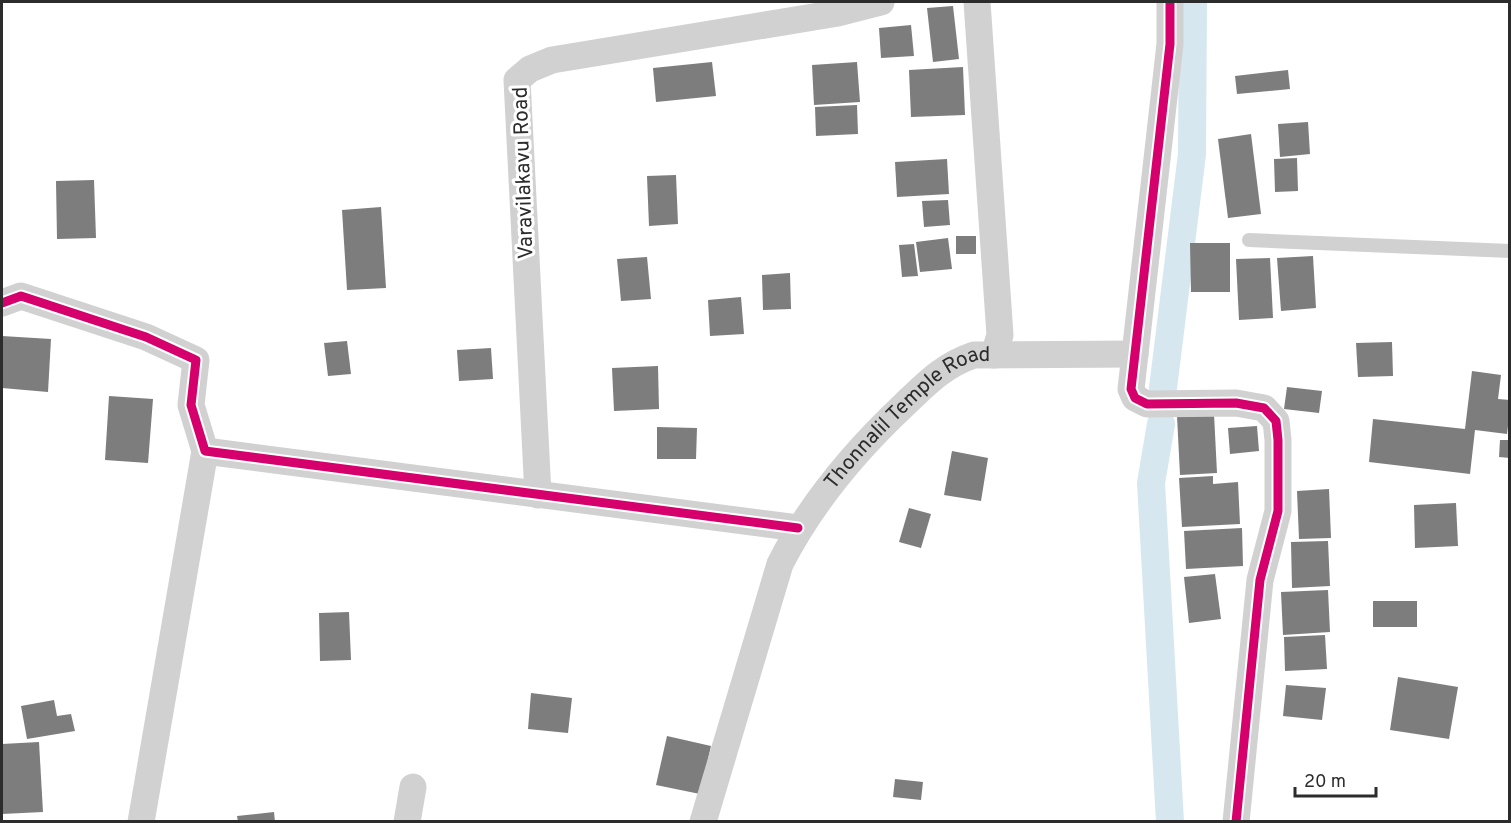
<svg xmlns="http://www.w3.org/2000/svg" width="1511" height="823" viewBox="0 0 1511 823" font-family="Overpass,sans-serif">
<rect width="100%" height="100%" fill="#fff"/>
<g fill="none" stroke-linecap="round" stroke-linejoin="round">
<g stroke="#d6e7f0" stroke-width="28">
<polyline points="1163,388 1192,154 1193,2"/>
<polyline points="1161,424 1151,483 1170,822"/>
</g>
</g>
<g fill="#7d7d7d">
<polygon points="953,6 959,59 933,62 927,8"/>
<polygon points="911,25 914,56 881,58 879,28"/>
<polygon points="712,62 716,96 656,102 653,68"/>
<polygon points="857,62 860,102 814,105 812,65"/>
<polygon points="963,67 965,115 911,117 909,70"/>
<polygon points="1288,70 1290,89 1237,94 1235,76"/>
<polygon points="857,105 858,134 816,136 815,107"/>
<polygon points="1308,122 1310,154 1280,157 1278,124"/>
<polygon points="1251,134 1261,214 1228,218 1218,139"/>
<polygon points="1297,158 1298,191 1275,192 1274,159"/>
<polygon points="947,159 949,194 897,197 895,162"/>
<polygon points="676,175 678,224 649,226 647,176"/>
<polygon points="94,180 96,238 57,239 56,181"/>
<polygon points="948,200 950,225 924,227 922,201"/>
<polygon points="381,207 386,288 347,290 342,210"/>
<rect x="956" y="236" width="20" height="18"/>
<polygon points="948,238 952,269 920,272 916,242"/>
<polygon points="1190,243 1230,243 1230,292 1191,292"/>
<polygon points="914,244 918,276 902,277 899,245"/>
<polygon points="1313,256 1316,308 1281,311 1277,258"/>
<polygon points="647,257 651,299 621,301 617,259"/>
<polygon points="1270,258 1273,318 1239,320 1236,259"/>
<polygon points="790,273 791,309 763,310 762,275"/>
<polygon points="741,297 744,334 710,336 708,300"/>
<polygon points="2,336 51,339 48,392 2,388"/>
<polygon points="347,341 351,374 328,376 324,343"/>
<polygon points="1392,342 1393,376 1358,377 1356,343"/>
<polygon points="491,348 493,379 459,381 457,350"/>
<polygon points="658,366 659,409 614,411 612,368"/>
<polygon points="1472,371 1501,375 1498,399 1510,400 1510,410 1507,434 1475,430 1470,474 1369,462 1373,419 1465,429"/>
<polygon points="1287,387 1322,391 1319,413 1284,409"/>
<polygon points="109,396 153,399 148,463 105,460"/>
<polygon points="1214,414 1217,473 1180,475 1177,416"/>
<polygon points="1257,426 1259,451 1230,454 1228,428"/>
<polygon points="657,427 697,428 696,459 657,459"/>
<polygon points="1500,440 1510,440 1510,458 1499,457"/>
<polygon points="952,451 988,458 981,501 944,495"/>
<polygon points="1213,476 1213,484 1238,482 1240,524 1182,527 1179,478"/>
<polygon points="1329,489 1331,538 1299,539 1297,491"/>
<polygon points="1456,503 1458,546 1415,548 1414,505"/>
<polygon points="909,508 931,514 921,548 899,542"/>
<polygon points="1242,528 1243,566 1186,569 1184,531"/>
<polygon points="1328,541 1330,586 1292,588 1291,542"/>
<polygon points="1215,574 1221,619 1189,623 1184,577"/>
<polygon points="1328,590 1330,632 1283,635 1281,592"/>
<rect x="1373" y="601" width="44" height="26"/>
<polygon points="349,612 351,660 320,661 319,613"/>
<polygon points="1325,635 1327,669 1285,671 1284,637"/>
<polygon points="1398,677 1458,687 1449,739 1390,730"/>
<polygon points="1286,685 1326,688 1322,720 1283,716"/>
<polygon points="531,693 572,698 568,733 528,729"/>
<polygon points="54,700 57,716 71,714 75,731 27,739 21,706"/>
<polygon points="667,736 711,746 700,794 656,785"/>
<polygon points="39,742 43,812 2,814 2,744"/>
<polygon points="895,779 923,782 921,800 893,797"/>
<polygon points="274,812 275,822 238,822 237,816"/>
</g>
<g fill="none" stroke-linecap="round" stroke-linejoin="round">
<polyline stroke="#d1d1d1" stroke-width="14" points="1249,240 1510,251"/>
<g stroke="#d1d1d1" stroke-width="27">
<polyline points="977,2 1000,335 994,355"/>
<polyline points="1170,2 1170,44 1131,389 1135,398 1147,404 1236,403 1264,408 1276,421 1278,440 1278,511 1260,580 1236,822"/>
<polyline points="2,303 21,296 146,337 196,360 191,405 205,451 798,528"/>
<polyline points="538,495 517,80 530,69 552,60 838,13 881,2"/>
<polyline points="141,822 205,451"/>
<polyline points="407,822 413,787"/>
<path id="s1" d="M703,822L780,564C811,503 854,452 904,405C927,383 944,365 974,355L1135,354"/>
</g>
<defs>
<g id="cycleway">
<polyline points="1170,2 1170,44 1131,389 1135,398 1147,404 1236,403 1264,408 1276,421 1278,440 1278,511 1260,580 1236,822"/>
<polyline points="2,303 21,296 146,337 196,360 191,405 205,451 798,528"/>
</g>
</defs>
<use href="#cycleway" stroke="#fff" stroke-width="13"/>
<use href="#cycleway" stroke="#d6006c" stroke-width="9"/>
</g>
<g text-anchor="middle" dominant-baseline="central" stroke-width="6" stroke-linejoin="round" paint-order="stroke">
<g font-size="21" fill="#2c2c2c" stroke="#fff">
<text transform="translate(524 173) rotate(-92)">Varavilakavu Road</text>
<text stroke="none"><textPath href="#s1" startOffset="468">Thonnalil Temple Road</textPath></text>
</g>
</g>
<rect width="1511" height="823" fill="none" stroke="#2c2c2c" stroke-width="6"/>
<path d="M1295 787v9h81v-9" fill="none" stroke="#2c2c2c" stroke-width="3"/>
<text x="1304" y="787" font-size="18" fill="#2c2c2c" stroke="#ffffff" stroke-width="4.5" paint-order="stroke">20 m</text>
</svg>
